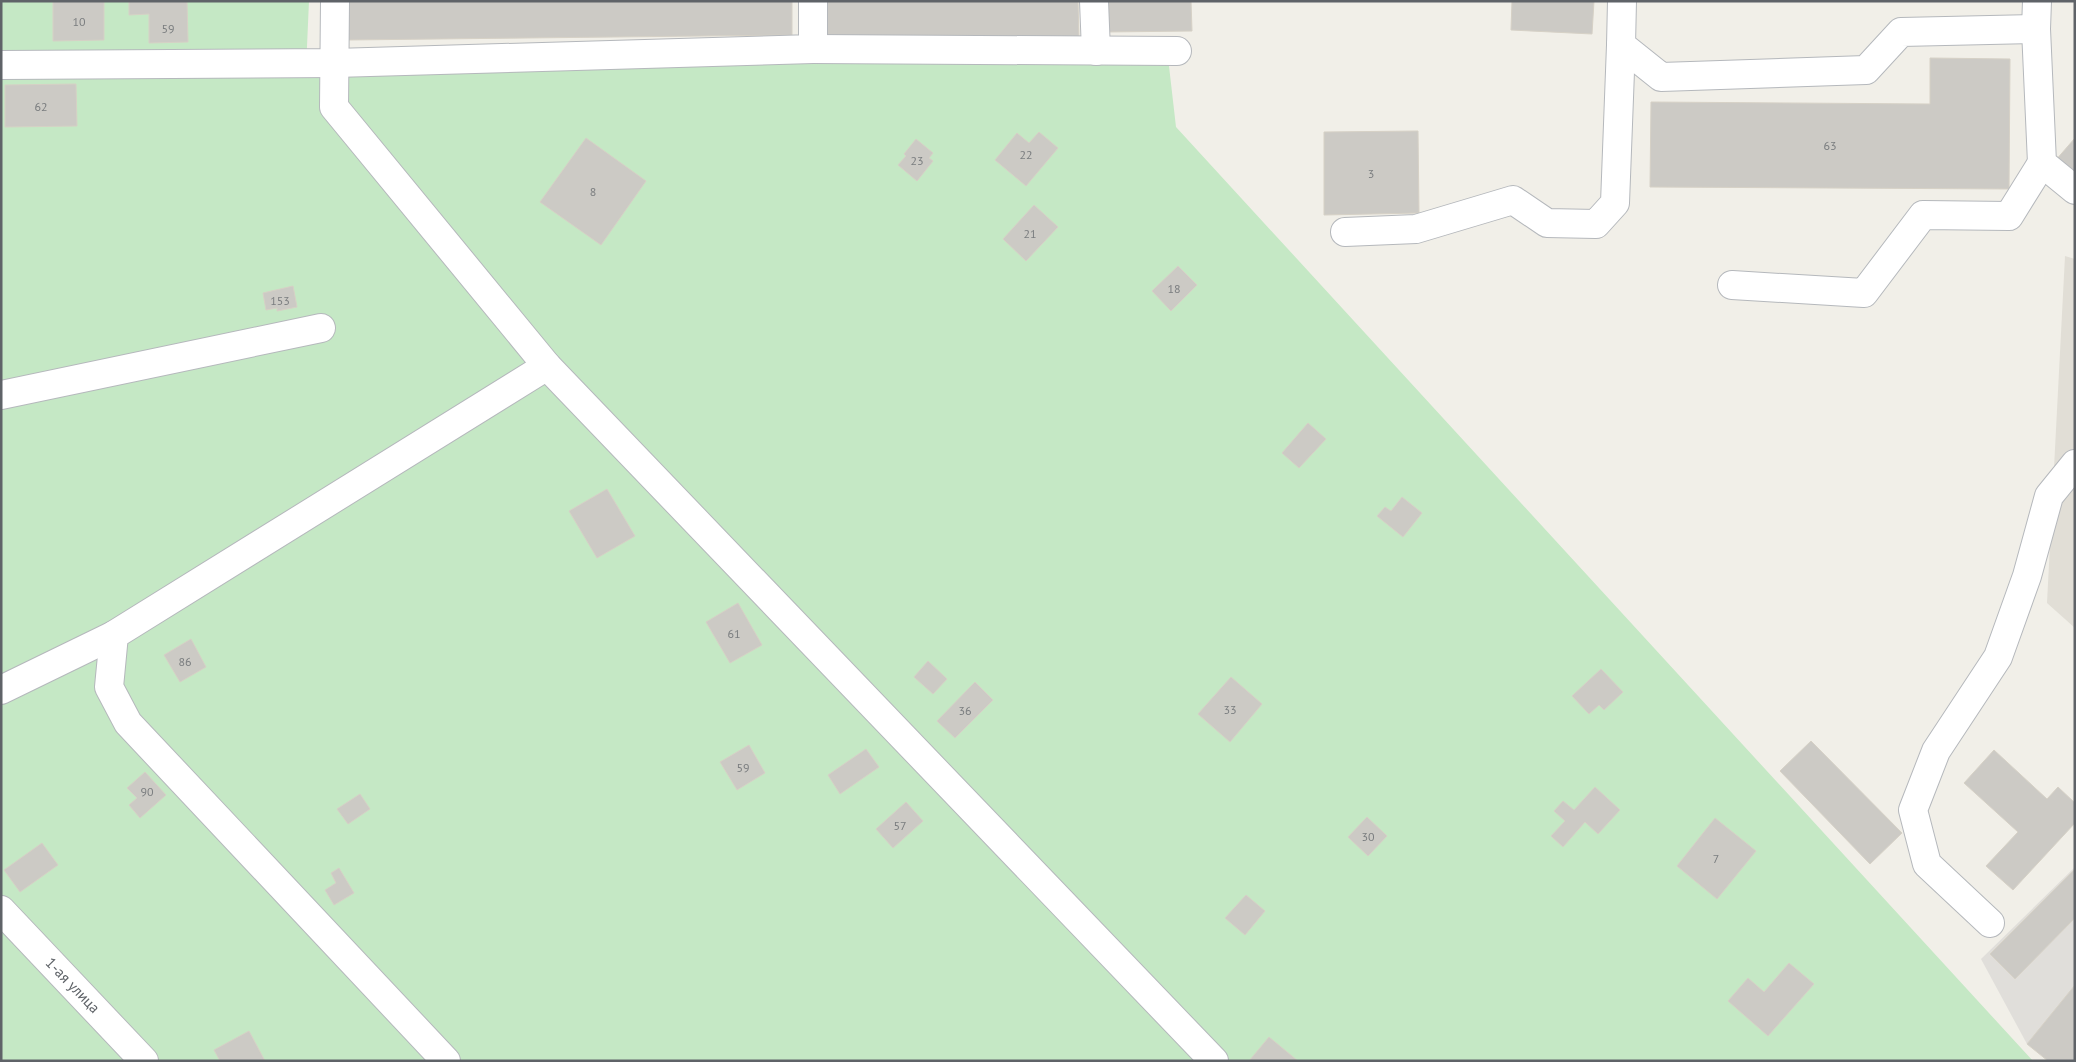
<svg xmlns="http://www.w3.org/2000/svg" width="2076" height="1062" viewBox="0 0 2076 1062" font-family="'PT Sans',sans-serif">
<rect width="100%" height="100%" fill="#f1efe8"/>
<polygon fill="#e0deda" points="2075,867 2075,1061 2027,1044 1981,959"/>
<polygon fill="#e1ded6" points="2065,256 2075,259 2075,628 2047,603"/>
<polygon fill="#c5e8c5" points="1,1 309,1 306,69 1166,40 1176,127 2033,1061 1,1061"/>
<g fill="#cccac5" stroke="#d6d1c6">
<polygon points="53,1 104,1 104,40 53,41"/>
<polygon points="129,1 187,1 188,42 149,43 149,14 129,15"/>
<polygon points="348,1 792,1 792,35 348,40"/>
<polygon points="827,1 1078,1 1079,38 827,41"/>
<polygon points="1106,1 1191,1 1192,31 1106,32"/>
<polygon points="1512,1 1594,1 1592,34 1511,30"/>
<polygon points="1930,58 2010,59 2009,189 1650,187 1651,102 1930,104"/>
<polygon points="76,84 77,126 5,127 5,85"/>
<polygon points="1418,131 1419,213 1324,215 1324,132"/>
<polygon points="1039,132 1058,148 1026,186 995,160 1017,133 1029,143"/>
<polygon points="586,138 646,181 601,245 540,202"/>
<polygon points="2075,138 2075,177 2055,161"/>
<polygon points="916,139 933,153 929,158 933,161 917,181 898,165 906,156 904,154"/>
<polygon points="1034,205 1058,227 1026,261 1003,239"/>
<polygon points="1178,266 1197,285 1171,311 1152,291"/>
<polygon points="293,286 297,307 277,311 277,308 266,310 263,293"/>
<polygon points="1308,423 1326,439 1299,468 1282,453"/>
<polygon points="607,489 635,536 597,558 569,511"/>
<polygon points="1402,497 1422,513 1403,537 1377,516 1385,507 1391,511"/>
<polygon points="738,603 762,645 730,663 706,622"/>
<polygon points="191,639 206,667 180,682 164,655"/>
<polygon points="928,661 947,679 933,694 914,677"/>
<polygon points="1601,669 1623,692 1604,710 1599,705 1589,714 1572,696"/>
<polygon points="1231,677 1262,704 1230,742 1198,714"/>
<polygon points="975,682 993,700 955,738 937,721"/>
<polygon points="1811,741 1902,833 1870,864 1780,771"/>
<polygon points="749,745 765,773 737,790 720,762"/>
<polygon points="866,749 879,767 840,794 828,775"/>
<polygon points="1994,750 2047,799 2058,787 2075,803 2075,823 2013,890 1986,866 2018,832 1964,783"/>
<polygon points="145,772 166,795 140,818 129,805 137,798 127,788"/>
<polygon points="1595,787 1620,810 1598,834 1585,822 1563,847 1551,836 1565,821 1554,811 1563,801 1574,810"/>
<polygon points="360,794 370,809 348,824 337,809"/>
<polygon points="906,802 923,821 893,848 876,829"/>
<polygon points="1367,817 1387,836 1368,856 1348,837"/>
<polygon points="1715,818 1756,851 1717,899 1677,866"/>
<polygon points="42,843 58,865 20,892 4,870"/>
<polygon points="339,868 354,893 334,905 325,890 336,883 331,873"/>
<polygon points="2075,869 2075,918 2015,979 1990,954"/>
<polygon points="1246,895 1265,911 1245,935 1225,918"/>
<polygon points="1789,963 1814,984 1768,1036 1728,1001 1748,978 1764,992"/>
<polygon points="2075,985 2075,1061 2048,1061 2027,1044"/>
<polygon points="249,1031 265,1061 220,1061 214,1050"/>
<polygon points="1269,1037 1298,1061 1249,1061"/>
</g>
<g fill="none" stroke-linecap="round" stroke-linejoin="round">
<defs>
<g id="minor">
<polyline points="335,1 334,107 547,366 1214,1061"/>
<polyline points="1094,1 1096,51"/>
<polyline points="1622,1 1621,45 1661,77 1866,70 1901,32 2036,29"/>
<polyline points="2037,1 2036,29 2042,163 2075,190"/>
<polyline points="813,49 1177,51"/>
<polyline points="1,65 335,63 813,49 813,1"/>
<polyline points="1345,232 1416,229 1513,200 1547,223 1596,224 1615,203 1621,45"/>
<polyline points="1732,285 1864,293 1923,215 2009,216 2042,163"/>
<polyline points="1,395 321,328"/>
<polyline points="1,690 114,635"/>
<polyline points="1,910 144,1061"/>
<polyline points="1990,923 1927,864 1913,810 1936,751 1998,657 2027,576 2049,496 2075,464"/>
<polyline points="446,1061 128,723 109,687 114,635 547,366"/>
</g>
</defs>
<use href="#minor" stroke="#b5b8bc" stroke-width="30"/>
<use href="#minor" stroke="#fff" stroke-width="28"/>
</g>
<g text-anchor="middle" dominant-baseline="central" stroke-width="4" stroke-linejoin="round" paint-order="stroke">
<g font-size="12" fill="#7a7d7f">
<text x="79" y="21">10</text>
<text x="168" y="28">59</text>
<text x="41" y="106">62</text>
<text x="1830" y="145">63</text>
<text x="1026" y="154">22</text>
<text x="917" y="160">23</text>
<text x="1371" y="173">3</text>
<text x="593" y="191">8</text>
<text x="1030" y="233">21</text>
<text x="1174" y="288">18</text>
<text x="280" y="300">153</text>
<text x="734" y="633">61</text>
<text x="185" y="661">86</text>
<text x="1230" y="709">33</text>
<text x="965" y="710">36</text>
<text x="743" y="767">59</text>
<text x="147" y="791">90</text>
<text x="900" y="825">57</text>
<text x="1368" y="836">30</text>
<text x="1716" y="858">7</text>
</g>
<g font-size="15" fill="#5f6368" stroke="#fff">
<text transform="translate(73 985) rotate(46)">1-ая улица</text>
</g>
</g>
<rect width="2076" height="1062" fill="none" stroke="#5f6368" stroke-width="5"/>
</svg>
